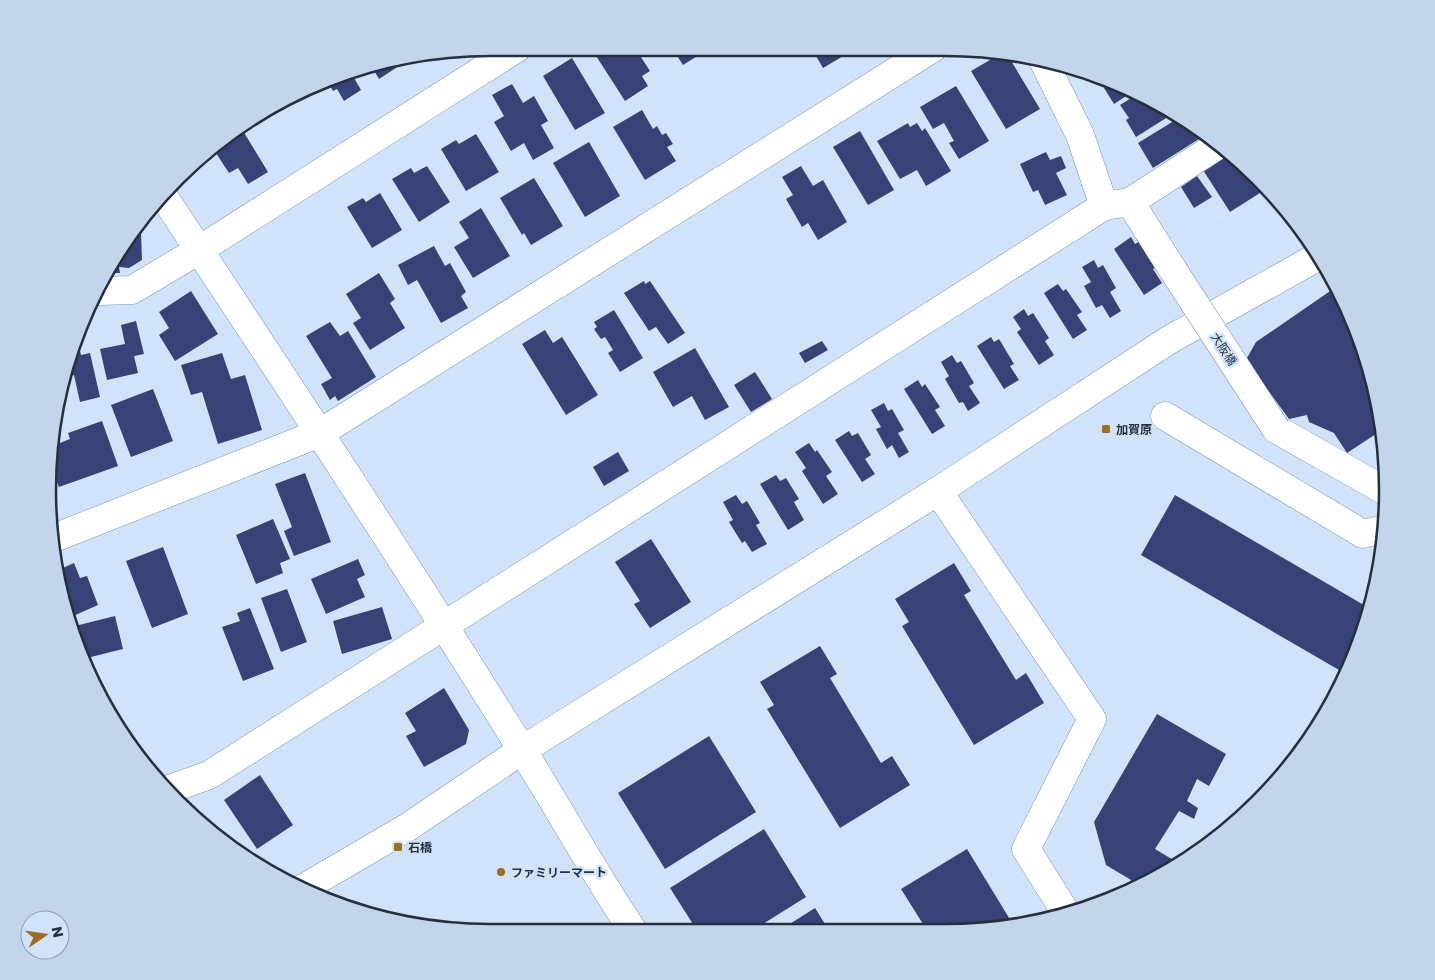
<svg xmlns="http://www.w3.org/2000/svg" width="1435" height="980" viewBox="0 0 1435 980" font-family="Poppins,'Noto Sans JP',sans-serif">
<rect width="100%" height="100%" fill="#d0e3fa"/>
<g fill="#384276">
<polygon points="591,48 635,48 650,71 642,76 648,86 625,101"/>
<polygon points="672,48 705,48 707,50 683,65"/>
<polygon points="819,48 854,48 855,49 823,68 813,51"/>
<polygon points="1002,53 1007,54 1040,109 1006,129 971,71"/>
<polygon points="572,58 605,113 575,130 543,76"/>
<polygon points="401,62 402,64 379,79 372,67"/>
<polygon points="350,71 361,90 344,101 337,89 333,91 327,81"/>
<polygon points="1108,82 1134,91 1114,104 1104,88 1110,85"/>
<polygon points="512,84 523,103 534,96 548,121 541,125 554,148 533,160 524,143 511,151 494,122 504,116 492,95"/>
<polygon points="956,86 989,141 959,159 949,143 954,141 944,123 933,129 920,107"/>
<polygon points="1139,93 1171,115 1136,137 1126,120 1129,118 1120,105"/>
<polygon points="642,110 653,129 657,126 662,135 666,133 673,144 667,147 676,161 645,180 613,127"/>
<polygon points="1177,119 1185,130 1189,128 1199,139 1153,168 1138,143"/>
<polygon points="908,123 910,127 917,123 922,131 925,128 951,171 926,186 917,170 900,179 877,141"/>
<polygon points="240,126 268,172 248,184 238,168 229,173 214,150"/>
<polygon points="860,131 894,190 868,205 833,147"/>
<polygon points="476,134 499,172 466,191 441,149 456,140 459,144"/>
<polygon points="589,142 620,196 585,217 553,163"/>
<polygon points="1046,152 1050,160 1061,156 1066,168 1056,173 1067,195 1045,205 1038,190 1033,192 1020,164"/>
<polygon points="1226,154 1258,177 1271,193 1267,196 1263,191 1230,212 1203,170"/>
<polygon points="427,166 450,202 419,222 392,179 411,168 414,173"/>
<polygon points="801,166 813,186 823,180 847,222 818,240 808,223 802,227 786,199 793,195 782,177"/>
<polygon points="1197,176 1212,197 1194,208 1181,187"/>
<polygon points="534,178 563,226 531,245 524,233 522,235 500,198"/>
<polygon points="380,193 402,230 372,248 347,207 363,198 366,202"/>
<polygon points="481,208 510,256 473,278 454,247 469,238 459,222"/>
<polygon points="132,233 141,233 142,260 129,268 119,267 120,273 109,273"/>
<polygon points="1131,237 1135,244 1140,241 1157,267 1153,269 1162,283 1144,295 1114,249"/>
<polygon points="434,246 445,266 450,263 466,292 461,296 468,308 441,323 417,280 408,285 398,265"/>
<polygon points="1094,260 1098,268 1103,265 1116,288 1110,292 1121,311 1110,318 1102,305 1096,308 1084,286 1091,282 1082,267"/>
<polygon points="379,273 395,299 390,303 405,328 370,350 353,323 361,318 346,294"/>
<polygon points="644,281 645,284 650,281 685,333 668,344 656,327 649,331 624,293"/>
<polygon points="1058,284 1063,291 1066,289 1082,312 1077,315 1087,330 1073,339 1044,293"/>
<polygon points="1336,287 1354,320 1379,403 1382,430 1347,453 1334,433 1309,422 1307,415 1289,419 1249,364 1247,358 1256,342"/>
<polygon points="191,291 218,334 175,361 159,335 169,328 159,312"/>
<polygon points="1024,309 1028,316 1033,313 1049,338 1045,341 1054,355 1039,365 1017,332 1021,329 1013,317"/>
<polygon points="614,310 643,358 620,372 608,353 613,350 605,337 601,339 594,329 597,327 594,322"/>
<polygon points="136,321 144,354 134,356 138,373 107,380 100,349 125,344 121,325"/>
<polygon points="330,322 340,336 348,331 376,377 338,401 335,396 330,400 321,384 332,378 306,336"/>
<polygon points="545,330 553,343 562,337 598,395 566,415 522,344"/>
<polygon points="991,337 994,342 999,339 1014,364 1010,366 1019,380 1004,389 977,346"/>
<polygon points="822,341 828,350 805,363 799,353"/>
<polygon points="79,346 81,355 90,353 100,397 80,402 74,375 68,377 75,347"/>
<polygon points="695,348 729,407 705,420 692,396 673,407 653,372"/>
<polygon points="222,353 231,379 245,375 262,430 218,444 202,392 191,395 181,365"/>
<polygon points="952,355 957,363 961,361 974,383 969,386 980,403 968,411 963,402 959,403 945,379 949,376 941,362"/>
<polygon points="755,372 772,399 751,412 734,385"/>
<polygon points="918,380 922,387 925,384 940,407 935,410 945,426 932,434 904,389"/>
<polygon points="153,389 173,441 131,457 111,405"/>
<polygon points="884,403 888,411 892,409 904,430 898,433 909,452 899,458 892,445 887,449 876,429 881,427 871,410"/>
<polygon points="102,421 118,466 59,487 49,460 52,446 70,439 68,433"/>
<polygon points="849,431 852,436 858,433 871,455 865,459 875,474 862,482 835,440"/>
<polygon points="809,443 815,452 817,450 832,472 826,476 838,494 823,504 802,471 806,468 795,452"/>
<polygon points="618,452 629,471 604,486 593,467"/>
<polygon points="305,473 331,542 294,556 284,531 292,527 275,484"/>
<polygon points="776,475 780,481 786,478 799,499 794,502 804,520 788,530 760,484"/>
<polygon points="736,495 742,504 747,501 760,523 756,525 767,544 752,552 745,541 742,543 729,522 733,520 723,502"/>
<polygon points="1175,495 1369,608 1354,659 1346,674 1141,555"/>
<polygon points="273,519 290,559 280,563 283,573 256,584 236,535"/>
<polygon points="651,539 691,602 650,628 634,604 640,601 615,562"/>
<polygon points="163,547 188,614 152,628 126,561"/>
<polygon points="358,559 365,575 357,579 365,597 326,614 311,579"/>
<polygon points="74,563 80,578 87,576 98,605 71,617 56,571"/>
<polygon points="954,563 971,591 964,595 1016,680 1026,673 1044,703 974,745 902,626 909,622 895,599"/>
<polygon points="287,589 307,642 281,652 261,598"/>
<polygon points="382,607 392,639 342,654 333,621"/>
<polygon points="250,608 274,669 243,681 222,627 240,621 237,613"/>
<polygon points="115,616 123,649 87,658 75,626"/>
<polygon points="820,646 837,674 830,678 881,763 892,756 910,785 840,828 767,709 774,705 760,682"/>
<polygon points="444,688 469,730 466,744 424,767 406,736 416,731 405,713"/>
<polygon points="1157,714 1226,754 1209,786 1197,779 1187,801 1198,808 1194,819 1179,811 1155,849 1180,864 1126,893 1131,880 1106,865 1094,822"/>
<polygon points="709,736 756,812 665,869 618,793"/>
<polygon points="260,775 293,825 257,849 224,800"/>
<polygon points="764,829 806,897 750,932 698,932 670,888"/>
<polygon points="967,849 1014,926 928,932 901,889"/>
<polygon points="815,908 830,932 777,932"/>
</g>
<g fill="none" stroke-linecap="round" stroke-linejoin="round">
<defs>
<g id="minor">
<polyline points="1043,60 1080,135 1104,206"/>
<path d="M164,197C285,380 406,563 522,750C560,810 594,873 634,932"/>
<polyline points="1130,202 1173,270"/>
<polyline points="99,291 132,290 199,250 517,48"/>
<polyline points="1165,416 1363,534 1384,529"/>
<polyline points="1276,429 1387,492"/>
<polyline points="938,491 1092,719 1026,849 1066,913"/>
<polyline points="54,538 320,433 933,48"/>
<polyline points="167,790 209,775 1104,206 1130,202 1215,147"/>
<polyline points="302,889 408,827 522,750 938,491 1169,340 1319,256"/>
</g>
</defs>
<use href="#minor" stroke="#7a97bb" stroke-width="29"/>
<use href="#minor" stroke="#fff" stroke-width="28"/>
<defs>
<polyline id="minor-bridge" points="1173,270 1276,429"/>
</defs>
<use href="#minor-bridge" stroke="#7a97bb" stroke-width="29" stroke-linecap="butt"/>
<use href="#minor-bridge" stroke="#fff" stroke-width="28"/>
</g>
<g fill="#9d6d20" stroke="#d0e3fa" stroke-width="2">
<rect x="1101" y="424" width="10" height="10" rx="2.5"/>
<rect x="393" y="842" width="10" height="10" rx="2.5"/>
<circle cx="501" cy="872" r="5"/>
</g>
<g text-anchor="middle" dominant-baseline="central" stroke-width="5" stroke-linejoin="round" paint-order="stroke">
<g font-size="12" fill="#24303e" stroke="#d0e3fa">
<text transform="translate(1224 349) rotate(57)">大阪橋</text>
</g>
<g font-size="12" font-weight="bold" fill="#24303e" stroke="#d0e3fa" text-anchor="start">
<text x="1116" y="429">加賀原</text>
<text x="408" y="847">石橋</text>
<text x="511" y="872">ファミリーマート</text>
</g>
</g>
<path d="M0 0H1435V980H0ZM490 56H945A434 434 0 0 1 1379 490V490A434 434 0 0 1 945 924H490A434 434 0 0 1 56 490V490A434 434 0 0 1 490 56Z" fill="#c2d5eb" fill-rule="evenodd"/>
<path fill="none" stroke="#24303e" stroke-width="2.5" d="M490 56H945A434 434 0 0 1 1379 490V490A434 434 0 0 1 945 924H490A434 434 0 0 1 56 490V490A434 434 0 0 1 490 56Z"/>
<g transform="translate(45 935) rotate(77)"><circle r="24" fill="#d0e3fa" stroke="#8b9baf"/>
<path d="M0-4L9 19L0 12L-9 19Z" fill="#9d6d20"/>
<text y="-8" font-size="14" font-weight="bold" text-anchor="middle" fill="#24303e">N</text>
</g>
</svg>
